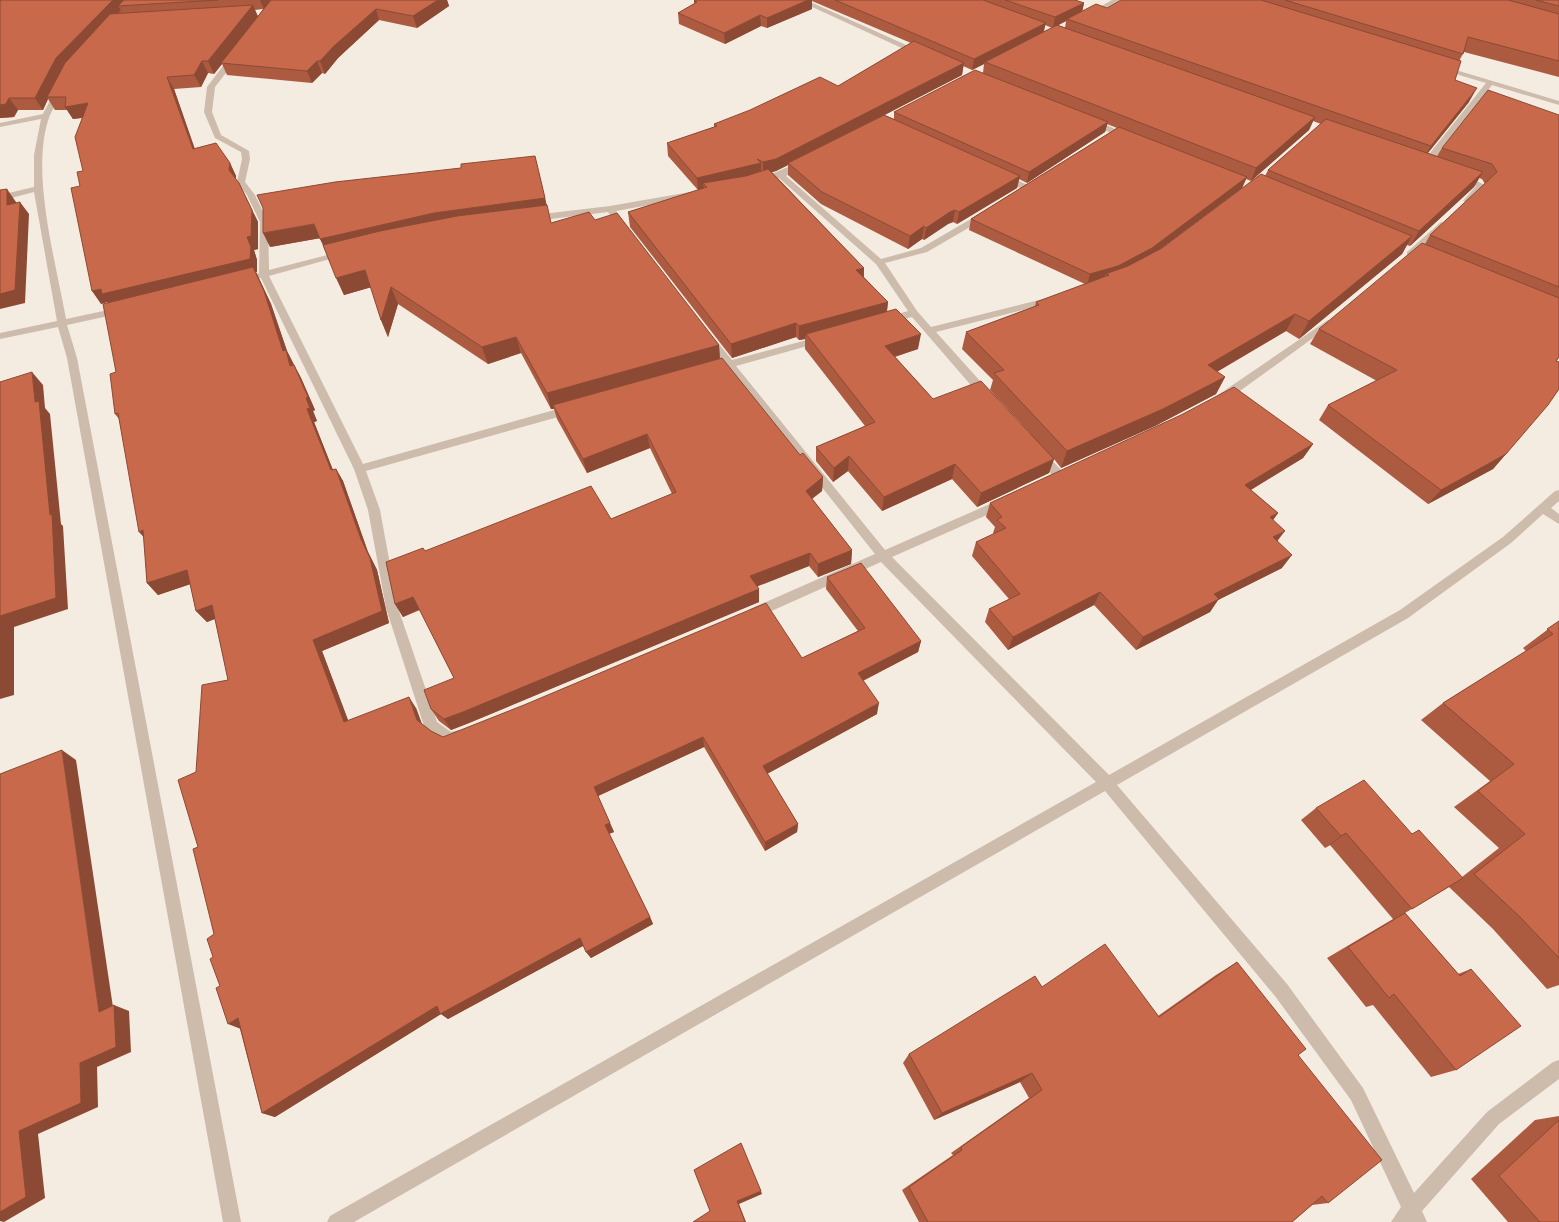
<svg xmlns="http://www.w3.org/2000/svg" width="1559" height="1222" viewBox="0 0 1559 1222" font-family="'Fira Sans Condensed',sans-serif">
<rect width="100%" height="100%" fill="#f4ebe1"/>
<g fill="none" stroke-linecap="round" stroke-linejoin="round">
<g fill="#cdbbac" fill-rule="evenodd">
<polygon points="797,0 806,0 924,53 917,55"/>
<polygon points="1112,0 1120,0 1091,16 1086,15"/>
<path d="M232,54L239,56L215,87L212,112L221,135L249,151L250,159L245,182L255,195L268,222L269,270L343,251L348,254L269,276L363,464L572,405L577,409L576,412L366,471L380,510L398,608L437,722L451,732L459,730L464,732L466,736L464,740C459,742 452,746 447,745C440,743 427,733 424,726L386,608L368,510L354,469L261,278H255L253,276L259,273L260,222L247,195L237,182L242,159L241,152L215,138L204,112L207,87Z"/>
<polygon points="1439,65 1559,101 1559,105 1492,85 1428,167 1422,167 1422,163 1486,83 1439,69"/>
<path d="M56,89L63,91C59,99 54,107 50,115C29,169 56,262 66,319L122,307L127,310L122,313L67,325L77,358L241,1222H223L67,358L58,327L0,339V333L57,321L34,192L0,201V195L34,187V155L41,119L0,127V123L43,114Z"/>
<polygon points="1089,120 1095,120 1133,137 1126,139 1089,124"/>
<polygon points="800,162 807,164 786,176 881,259 921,248 983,212 989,212 989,216 927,252 885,263 917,311 931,327 1051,297 1054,298 1054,302 936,332 989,391 990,394 989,397 981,397 912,317 887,323 884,322 884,318 908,311 876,264 779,178 759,184 755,181"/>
<polygon points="1003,174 1030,186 1031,188 1024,190 1000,179 999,177"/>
<polygon points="1459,176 1465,176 1485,185 1470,203 1463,201 1476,186 1459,180"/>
<polygon points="690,192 694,195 693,197 616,211 627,226 623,229 620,228 608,212 534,221 530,218 534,215 610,206"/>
<polygon points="1441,222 1444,223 1444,227 1413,256 1407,256 1407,252"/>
<polygon points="1328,320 1333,323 1331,325 1226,401 1218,401 1217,398 1218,395"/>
<polygon points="822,336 825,337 825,341 736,366 885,550 999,500 1007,500 1009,503 1007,506 892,557 1109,775 1400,610 1503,537 1555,491 1559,490 1559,501 1551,508 1559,514 1559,524 1543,514 1511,543 1408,618 1117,785 1287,984 1363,1088 1414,1193 1487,1112 1553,1062 1559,1060 1559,1079 1499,1124 1422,1211 1427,1222 1391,1222 1401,1207 1351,1100 1275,996 1105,791 354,1222 327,1222 330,1216 1096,782 881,562 758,617 754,618 750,617 748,613 750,609 875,554 727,368 719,368 718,366 723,363 705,340 706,338 714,338 732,360"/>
<polygon points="1040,451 1044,452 1063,472 1065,475 1063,478 1055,478 1036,458 1034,455 1036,452"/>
</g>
</g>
<g fill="#ac5a40" fill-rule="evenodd">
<path d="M0,0H447L449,6L417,28L379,20L338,58L325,74L322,73L312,83L227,75L222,64L214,74L208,73L201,87L174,89L195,149L230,163L236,176V179L258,222V249L254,250L257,260V272H256L271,304L287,351L301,378L315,410L313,411L317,421L314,422L333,470L336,469L343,481L368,552L377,570L389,623L322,651L348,721L416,708L422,724L431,731L443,737L802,658L858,631L826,589L827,577L921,641L918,652L863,681L877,714L767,774L798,824L797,832L765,851L704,747L598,796L614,832L609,834L650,917L653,924L591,958L586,952L584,945L448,1019L441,1014L275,1117L262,1113L240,1029L220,986L213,957L214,934L198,847L196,772L228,680L215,619L207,622L196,611L190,584L158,595L147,583L144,537L119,419L115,414L116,372L107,302L101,304L80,186L83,171L82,118L73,119L67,110H55L48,99L43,110H18L14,117L0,118ZM263,9L258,16L255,10Z"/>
<path d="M695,0H1075L1084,3L1082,11L1107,8L1121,0H1559V77L1464,52L1459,61L1455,80L1469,102L1428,153L1437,156L1442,148L1559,115V357L1506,454L1493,469L1428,504L1319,420L1328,405L1377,381L1310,344L1319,329L1425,244L1430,235L1485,184L1482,179L1479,178L1474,187L1410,246L1407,245L1402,254L1299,339L1286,331L1217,372L1225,377L1216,394L1155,426L1061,468L1054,459L1049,473L977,507L952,479L882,511L848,471L833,482L816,461V447L865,426L805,349V339L799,340L796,337L732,358L630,227L628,212L698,190L668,156L667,143L714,127V124L838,86L911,43L812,1V9L767,28L761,26L725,44L679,24L678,13L694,4V1ZM1066,21L1065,28L1058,25ZM1045,25L1052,28L1044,32ZM984,64L983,73L894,112V119L884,115L962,75L963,66L972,70ZM1313,121L1321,124L1268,170L1265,176L1159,250L1242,188L1246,179L1251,181L1309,130ZM1107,124L1117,128L971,219L969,230L1085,284L1036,302L1035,306L966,332L962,349L993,380L990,390L1030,433L933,399L895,357L918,349L887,312L888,302L864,277V268L772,172L776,171L788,165V175L821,204L908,249L922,239L924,240L948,224L953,222L957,224L1017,188L1019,179L1027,183L1105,132Z"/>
<polygon points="535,156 551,223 595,220 719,345 720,359 800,455 823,477 822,491 812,499 852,550 851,564 818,577 809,566 757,586 759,602 469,723 451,730 439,721 431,709 454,678 420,610 403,617 395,604 425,551 611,519 672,494 650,448 587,473 557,419 554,409 551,409 521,353 488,364 398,304 388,337 381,320 371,287 344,295 320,238 270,247 461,168"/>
<polygon points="1313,444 1303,458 1251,490 1278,513 1273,520 1278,541 1282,568 1218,600 1210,612 1136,650 1094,605 1008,650 985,622 989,609 1009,599 972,556 976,542 994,534 993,533 995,527 986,517 990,503"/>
<polygon points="1559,621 1559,985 1547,989 1493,929 1449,887 1405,913 1458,974 1471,969 1456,1070 1431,1077 1373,1005 1366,1007 1327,958 1393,919 1330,845 1325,848 1301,820 1316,808 1412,834 1462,877 1499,848 1454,807 1490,781 1421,720 1443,703 1526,651 1523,648"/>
<polygon points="1237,962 1298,1055 1328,1203 1312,1205 1292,1222 919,1222 902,1190 953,1155 951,1153 1029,1098 1020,1082 934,1120 903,1063 909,1054 1042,987 1158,1016 1216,975"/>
<polygon points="1559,1116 1559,1222 1508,1222 1471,1179 1535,1120"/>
</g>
<g fill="#8c4a34">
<polygon points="113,0 130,0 118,6 121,10 64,70 47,97 48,99 43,110 35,98 56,58"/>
<polygon points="260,0 272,0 264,9"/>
<polygon points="438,0 447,0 449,6 417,28 413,16"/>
<polygon points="808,0 812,0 812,9 767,28 767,18"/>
<polygon points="1084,3 1082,13 1067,19 1066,21 1053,28 1055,17"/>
<polygon points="253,5 258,17 221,63 222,64 214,74 208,61"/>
<polygon points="376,9 379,20 338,58 325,74 320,61 334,46"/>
<polygon points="760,15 761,26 725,44 724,33"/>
<polygon points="1046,23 1043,33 985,62 984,64 972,70 974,59"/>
<polygon points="202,61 208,73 201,87 194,75"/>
<polygon points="317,61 322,73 312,83 307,71"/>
<polygon points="964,63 962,75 790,164 788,163 788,165 776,171 763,175 763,162"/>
<polygon points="167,77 174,89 199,162 193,149"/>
<polygon points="1477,88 1469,102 1422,160 1431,146"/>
<polygon points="9,98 18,110 14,117 0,118 0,105"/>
<polygon points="88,103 95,116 73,119 65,107"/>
<polygon points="1315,117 1309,130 1251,181 1256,168"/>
<polygon points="1108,122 1105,132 1027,183 1029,172"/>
<polygon points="230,163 236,176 236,183 229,170"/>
<polygon points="761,163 761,175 707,187 703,183 704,189 698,190 697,178"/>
<polygon points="1483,172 1474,187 1410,246 1419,231"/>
<polygon points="1020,176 1017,188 957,224 959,212"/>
<polygon points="1247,177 1242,188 1148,258 1109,275 1105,274 1103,280 1087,285 1090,274"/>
<polygon points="239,183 258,222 258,249 254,250 257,260 257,272 256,272 271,304 287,351 293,363 297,379 107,302 101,304 92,291 247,237"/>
<polygon points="7,189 16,202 17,218 7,205"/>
<polygon points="545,198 548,212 327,253 320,239 434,213"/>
<polygon points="20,202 29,214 25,303 0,309 0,294"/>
<polygon points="955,210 953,222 948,224 924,240 926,228 950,212"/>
<polygon points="314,224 321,238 270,247 263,233"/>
<polygon points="924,226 922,239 908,249 910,236"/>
<polygon points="1412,236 1402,254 1299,339 1309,321"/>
<polygon points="864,268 863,282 856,270"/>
<polygon points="365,270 372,287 344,295 336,278"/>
<polygon points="391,287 398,304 388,337 381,320"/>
<polygon points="888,302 886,316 806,334 805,339 799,340 799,326"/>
<polygon points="1295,314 1286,331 1199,382 1208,365"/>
<polygon points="796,323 796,337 732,358 731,344"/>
<polygon points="921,334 918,349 883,360 885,346"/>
<polygon points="516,337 521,353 488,364 482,347"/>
<polygon points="719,345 720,362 553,405 554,409 551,409 547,393"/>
<polygon points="294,365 301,378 315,410 313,411 317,421 314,422 338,483 331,470 307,409"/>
<polygon points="32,372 43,385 45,408 50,414 61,524 63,526 68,609 14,627 14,695 0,699 0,616 50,515 35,402"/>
<polygon points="1225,377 1216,394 1155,426 1061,468 1067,451"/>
<polygon points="647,434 650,448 587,473 583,459"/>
<polygon points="1313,444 1303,458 1237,498 1245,485"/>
<polygon points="1506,454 1493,469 1428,504 1441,490"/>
<polygon points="849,456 848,471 833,482 834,468"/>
<polygon points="1054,459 1049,473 977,507 981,493"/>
<polygon points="955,464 952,479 882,511 884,497"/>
<polygon points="336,469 343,481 368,552 377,570 389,623 322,651 353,733 344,722 313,640 361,539"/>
<polygon points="823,477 822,491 805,504 806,491"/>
<polygon points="1278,513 1268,527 1270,517"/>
<polygon points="143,530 150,544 139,532"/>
<polygon points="1285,531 1275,544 1273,537"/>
<polygon points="852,550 851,564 818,577 818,564"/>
<polygon points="810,553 809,566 751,589 750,576"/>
<polygon points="1292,555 1282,568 1218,600 1210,612 1136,650 1143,637 1214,594"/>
<polygon points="187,570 197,582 158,595 147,583"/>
<polygon points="759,589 759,602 469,723 451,730 444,719"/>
<polygon points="1100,592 1094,605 1008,650 1013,637"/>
<polygon points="413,597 420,609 403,617 395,604"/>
<polygon points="212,605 222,616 207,622 196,611"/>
<polygon points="921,641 918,652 856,684 858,673"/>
<polygon points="409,697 416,708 424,730 417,720"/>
<polygon points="879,703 877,714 763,776 763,766"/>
<polygon points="703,737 704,747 598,796 594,787"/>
<polygon points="62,750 76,760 114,1014 114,1005 129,1011 131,1052 97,1067 98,1107 38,1134 45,1198 4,1222 0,1221 0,1212 19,1131 80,1063 99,1012"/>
<polygon points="610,823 614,832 608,834 605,825"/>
<polygon points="798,824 797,832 765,851 765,842"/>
<polygon points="1346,833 1330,845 1325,848 1341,836"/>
<polygon points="650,917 653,924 591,958 586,952"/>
<polygon points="580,938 585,945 448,1019 441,1014 275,1117 262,1113 437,1006"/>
<polygon points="238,1018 241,1029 228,1024"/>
<polygon points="1032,1073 1020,1082 934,1120 942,1113"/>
<polygon points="761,1191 762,1194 739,1204 746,1222 745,1222 737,1201"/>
</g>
<g fill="#c8694b" stroke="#8c4a34">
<polygon points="2,0 113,0 56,58 35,98 9,98 6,104 0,105 0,2"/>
<polygon points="124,0 218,0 118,6"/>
<polygon points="271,0 438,0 413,16 376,9 334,46 320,61 317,61 307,71 221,63"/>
<polygon points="695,0 808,0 767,18 760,15 724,33 678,13 697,2 694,1"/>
<polygon points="835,0 983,0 1046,23 974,59"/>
<polygon points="1005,0 1075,0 1084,3 1055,17"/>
<polygon points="1121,0 1261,0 1461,61 1455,80 1477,88 1431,146 1067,19 1096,4 1107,8"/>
<polygon points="1285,0 1508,0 1559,14 1559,61 1468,37 1463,54"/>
<polygon points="1536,0 1559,0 1559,6"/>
<polygon points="253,5 208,61 202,61 194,75 167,77 193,149 216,143 230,163 229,170 239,183 252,210 251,236 247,237 251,247 250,259 102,294 101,289 92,291 71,188 80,186 77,172 83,171 75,137 88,103 65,107 66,97 47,97 65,63 110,14"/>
<polygon points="1057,25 1315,117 1256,168 985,62"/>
<polygon points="914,41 964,63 776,159 763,162 757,159 761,163 697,178 667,143 717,126 714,124 750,110 820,77 838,86"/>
<polygon points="975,70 1108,122 1029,172 894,112"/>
<polygon points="1488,90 1559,115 1559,287 1430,235 1497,172 1492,164 1442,148"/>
<polygon points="884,115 1020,176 959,212 955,210 950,212 926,228 924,226 910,236 822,192 788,163"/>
<polygon points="1326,119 1483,172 1419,231 1268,170"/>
<polygon points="1119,127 1247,177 1152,248 1118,266 1090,274 971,219"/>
<polygon points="535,156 545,198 434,213 320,239 314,224 263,233 263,208 257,195 335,182 461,168 461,164"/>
<polygon points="768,169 864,268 856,270 888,302 799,326 796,323 731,344 628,212 707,187 703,183 746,176"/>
<polygon points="1261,174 1412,236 1309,321 1295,314 1208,365 1225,377 1163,409 1067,451 994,373 1004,370 966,332 1039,305 1036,302 1109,275 1105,274 1128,266 1162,248"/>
<polygon points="7,189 7,205 20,202 15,290 0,294 0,190"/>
<polygon points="547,205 551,223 589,212 595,220 617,213 719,345 547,393 516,337 482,347 391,287 381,320 365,270 336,278 323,245 380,231 457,216"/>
<polygon points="1422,243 1559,298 1559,357 1556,361 1559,362 1559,389 1548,405 1506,454 1441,490 1328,405 1397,370 1319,329"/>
<polygon points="253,267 264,291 283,351 286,350 290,366 294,365 308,397 306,398 310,408 307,409 331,470 336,469 361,539 370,558 382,611 313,640 344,722 409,697 417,720 431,731 443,737 524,705 766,603 802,658 865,628 827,577 861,563 921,641 858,673 879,703 763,766 798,824 765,842 703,737 594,787 610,823 605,825 650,917 586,952 580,938 440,1014 437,1006 262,1113 238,1018 228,1024 216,988 220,986 210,959 213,957 207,939 214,934 193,849 198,847 178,780 196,772 202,685 228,680 212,605 196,611 187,570 147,583 143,530 139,532 118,413 115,414 110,374 116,372 103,304"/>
<polygon points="896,309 921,334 885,346 933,399 981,381 1054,459 981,493 955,464 884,497 849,456 834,468 816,447 875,422 806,334"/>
<polygon points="722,358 800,455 803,453 823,477 806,491 852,550 818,564 810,553 750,576 759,589 463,712 444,719 431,709 424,690 454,678 413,597 395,604 386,562 423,548 425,551 591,486 611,519 676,492 647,434 583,459 553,405"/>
<polygon points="32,372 35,402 39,401 50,515 52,514 56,598 0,616 0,382"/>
<polygon points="1234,387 1313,444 1245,485 1278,513 1270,517 1285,531 1273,537 1292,555 1214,594 1219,599 1143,637 1100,592 1013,637 989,609 1020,594 976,542 1006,528 997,520 1002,517 990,503 1181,415"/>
<polygon points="1559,621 1559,958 1520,917 1474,874 1525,834 1478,791 1514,764 1443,703 1553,634 1547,629"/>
<polygon points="62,750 99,1012 114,1005 116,1047 80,1063 81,1103 19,1131 26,1197 0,1212 0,774"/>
<polygon points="1364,780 1412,834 1419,830 1463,878 1412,909 1346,833 1341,836 1316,808"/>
<polygon points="1405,913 1460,976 1471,969 1521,1026 1456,1070 1394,994 1389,998 1348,947"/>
<polygon points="1105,944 1159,1017 1237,962 1306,1049 1298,1055 1382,1160 1328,1203 1322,1196 1292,1222 928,1222 909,1187 962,1150 961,1147 1042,1090 1032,1073 942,1113 909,1054 1035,976 1042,987"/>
<polygon points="1559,1120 1559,1222 1540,1222 1499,1176"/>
<polygon points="741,1143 761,1191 737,1201 745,1222 693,1222 710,1211 694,1170"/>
</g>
</svg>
